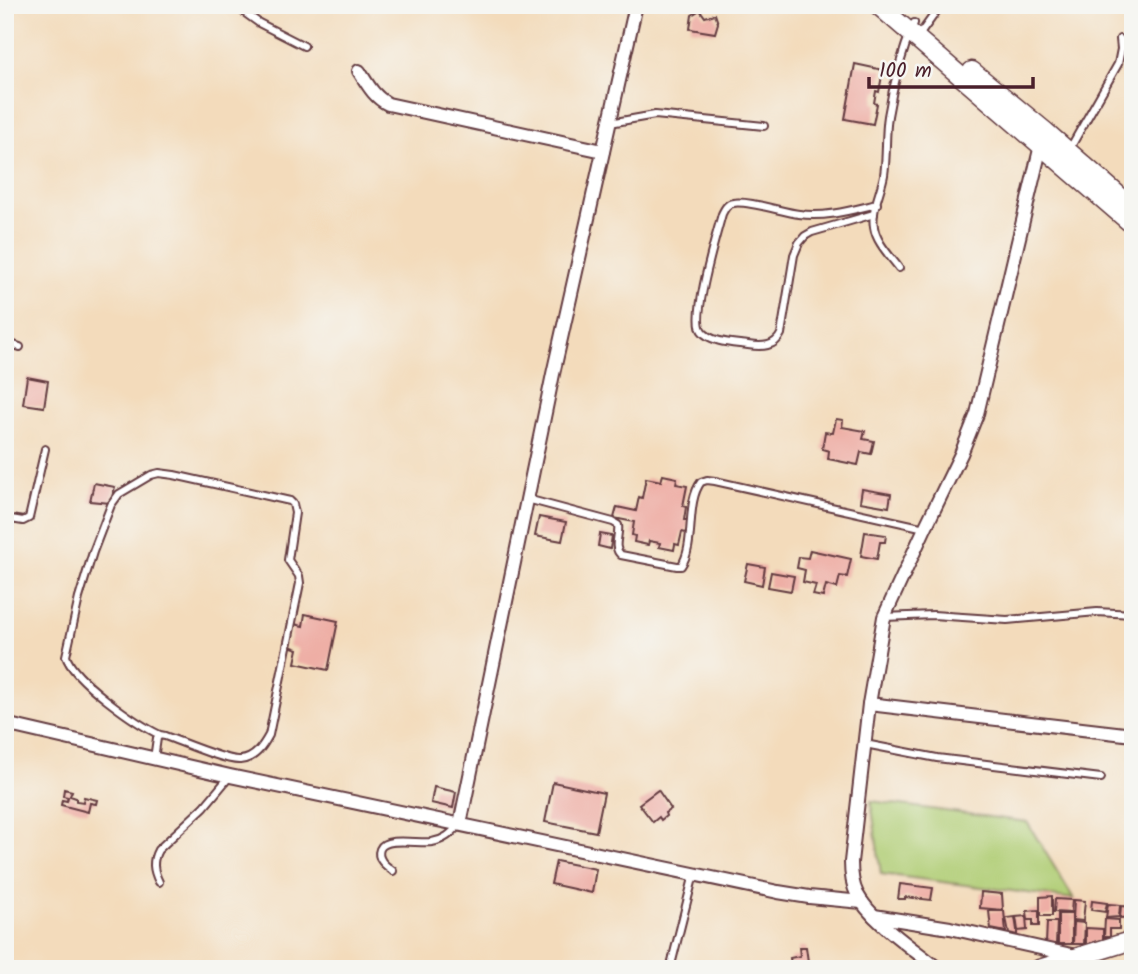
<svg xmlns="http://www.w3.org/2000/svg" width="1138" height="974" viewBox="0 0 1138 974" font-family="Kalam,sans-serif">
<rect width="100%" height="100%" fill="#f6f6f2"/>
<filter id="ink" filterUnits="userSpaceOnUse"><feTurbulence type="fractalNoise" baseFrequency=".0143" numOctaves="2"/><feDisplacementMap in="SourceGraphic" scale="14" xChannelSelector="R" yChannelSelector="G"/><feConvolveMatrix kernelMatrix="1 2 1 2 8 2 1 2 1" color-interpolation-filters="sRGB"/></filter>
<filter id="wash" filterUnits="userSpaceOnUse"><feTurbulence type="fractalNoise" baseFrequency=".00686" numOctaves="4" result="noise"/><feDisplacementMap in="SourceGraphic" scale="28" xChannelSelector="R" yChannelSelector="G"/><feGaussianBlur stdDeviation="1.57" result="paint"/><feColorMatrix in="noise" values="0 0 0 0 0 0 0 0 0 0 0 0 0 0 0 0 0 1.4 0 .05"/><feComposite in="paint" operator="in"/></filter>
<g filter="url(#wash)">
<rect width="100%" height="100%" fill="#f3dbbb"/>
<polygon fill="#b0cd74" stroke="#7d7650" stroke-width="2" points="871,801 1027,822 1074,899 881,874"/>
<g id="blocks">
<g fill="#eeaea5">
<polygon points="700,10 705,17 715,14 718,23 715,33 690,29 692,15"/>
<polygon points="855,64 883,70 879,92 876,91 874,103 877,104 873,124 845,119"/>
<polygon points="27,377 48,381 44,407 23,404"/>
<polygon points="836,419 843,420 842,427 865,431 863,439 874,441 871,454 861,452 858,465 828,459 829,451 822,449 825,432 833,433"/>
<polygon points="663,475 677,478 676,484 687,486 683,506 686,507 684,520 689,520 686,533 682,532 679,545 675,544 674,550 659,547 660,543 649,541 648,545 634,542 635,536 632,535 634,522 614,518 617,507 636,511 639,497 642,498 646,478 661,481"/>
<polygon points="94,483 115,487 110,503 90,501"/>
<polygon points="862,489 891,494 889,507 860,502"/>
<polygon points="539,517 566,522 562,541 535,536"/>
<polygon points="865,532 886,535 885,542 880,542 877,559 861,556"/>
<polygon points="600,534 612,536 610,549 598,546"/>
<polygon points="810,550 851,559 847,577 840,576 837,588 826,585 823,597 813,595 816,585 803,582 805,570 797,568 799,557 808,558"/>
<polygon points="748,564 765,567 762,585 744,581"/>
<polygon points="771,572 794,576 791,591 768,587"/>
<polygon points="305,614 338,621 328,670 295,663 298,649 289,646 294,624 303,626"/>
<polygon points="553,782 604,793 596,832 545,822"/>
<polygon points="434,787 456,792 453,808 431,803"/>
<polygon points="64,789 72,791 70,796 76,798 76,801 83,802 84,797 97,800 96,804 90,803 88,812 61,805 62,800 67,801 68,797 63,796"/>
<polygon points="658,790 671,809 665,813 666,816 661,820 659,817 653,822 639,804"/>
<polygon points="556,861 596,869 592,893 551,884"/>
<polygon points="900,884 933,888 931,900 905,897 905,899 898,899"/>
<polygon points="981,892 1002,894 1003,910 980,908"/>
<polygon points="1052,896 1052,916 1040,916 1040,897"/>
<polygon points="1055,899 1072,900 1071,913 1054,912"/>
<polygon points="1074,900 1085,901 1083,921 1073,920"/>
<polygon points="1092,901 1107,903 1105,912 1091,910"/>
<polygon points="1108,904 1120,905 1119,917 1106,918"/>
<polygon points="1121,906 1133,907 1133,917 1120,918"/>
<polygon points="1039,910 1039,926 1033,926 1033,920 1028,920 1027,911"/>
<polygon points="989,911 1004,911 1006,932 991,929"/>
<rect x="1058" y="914" width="14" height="30"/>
<polygon points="1026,916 1027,930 1018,931 1016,917"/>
<polygon points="1015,917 1017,930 1017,935 1009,933 1006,918"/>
<polygon points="1105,919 1119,920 1119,929 1110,929 1110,937 1104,937"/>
<polygon points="1047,922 1057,922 1056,944 1046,944"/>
<polygon points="1074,922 1085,923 1084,944 1073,944"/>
<polygon points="1086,928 1103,929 1103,940 1086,945"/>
<polygon points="799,947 806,947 809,969 792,969 790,958 800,956"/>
</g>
</g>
</g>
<g filter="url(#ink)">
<use href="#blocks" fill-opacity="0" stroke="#633b41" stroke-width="2"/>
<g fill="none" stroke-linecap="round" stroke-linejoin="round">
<defs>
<g id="lane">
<polyline points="234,5 259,23 304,46"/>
<polyline points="918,37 941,5"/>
<polyline points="610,123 655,115 764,126"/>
<polyline points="1069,150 1118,64 1121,49 1120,39"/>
<path d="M874,214L812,232L805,236L799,243L794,255L781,334C775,347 762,347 748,345C735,343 711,343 702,331C691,318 717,233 722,214C725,208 727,204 733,203C747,200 783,212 799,214C825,218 852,210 877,204"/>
<path d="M899,268C890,256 876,242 874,227C871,210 881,192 884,175C887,155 885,135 888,116C893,85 902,52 914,23"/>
<polyline points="5,342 20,347"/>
<polyline points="1133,410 1131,417 1133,424"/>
<path d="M527,499L613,522L618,525C620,535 612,547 621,555L677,566H681C696,545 685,503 701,482L707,480L715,481L925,528"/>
<polyline points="5,518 23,521 29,518 45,449"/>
<polyline points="884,617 933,615 1007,620 1097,612 1133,614"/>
<polyline points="865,744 937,758 1101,778"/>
<path d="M154,759L157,738L160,735L165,736C182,742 225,761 240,760C255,759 263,746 269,735L300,583L299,576L288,560L295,513L293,504L290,501L174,475L159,473L151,475L119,494L111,505L93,552L79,598L66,656C73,680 137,724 160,735"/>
<path d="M393,871C386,866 376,859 380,849C385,836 419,844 432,842C444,840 451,834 459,825"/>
<path d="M159,882C153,870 152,861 158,850L204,807L230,776"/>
<polyline points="670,969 694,874"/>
</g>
<g id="street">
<path d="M359,71C368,85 374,97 388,104L603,151"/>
<polyline points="869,704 1133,735"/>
<polyline points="5,724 230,776 778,892 809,897 862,902"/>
<polyline points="460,824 553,374 636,5"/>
<polyline points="874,916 950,928 1076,956"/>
<path d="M938,969C914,949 871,921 857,894C852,884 851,872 851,862L869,704L884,617L925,528L961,454L977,414L1042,141"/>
</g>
<g id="secondary">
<polyline points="878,5 1133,225"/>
<polyline points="972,71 1046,132 1133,208"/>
<polyline points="1039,969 1133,940"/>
</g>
</defs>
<use href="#lane" stroke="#633b41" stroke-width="10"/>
<use href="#street" stroke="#633b41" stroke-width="16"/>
<use href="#secondary" stroke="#633b41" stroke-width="21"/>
<use href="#lane" stroke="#fff" stroke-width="6"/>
<use href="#street" stroke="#fff" stroke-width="12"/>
<use href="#secondary" stroke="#fff" stroke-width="18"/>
</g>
</g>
<rect width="1138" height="974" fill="none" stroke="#f6f6f2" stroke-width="28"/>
<path d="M869 77v10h164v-10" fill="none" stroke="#4a1f2b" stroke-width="3.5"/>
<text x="879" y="77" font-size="21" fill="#4a1f2b" stroke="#f6f6f2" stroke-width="5" paint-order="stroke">100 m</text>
</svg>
